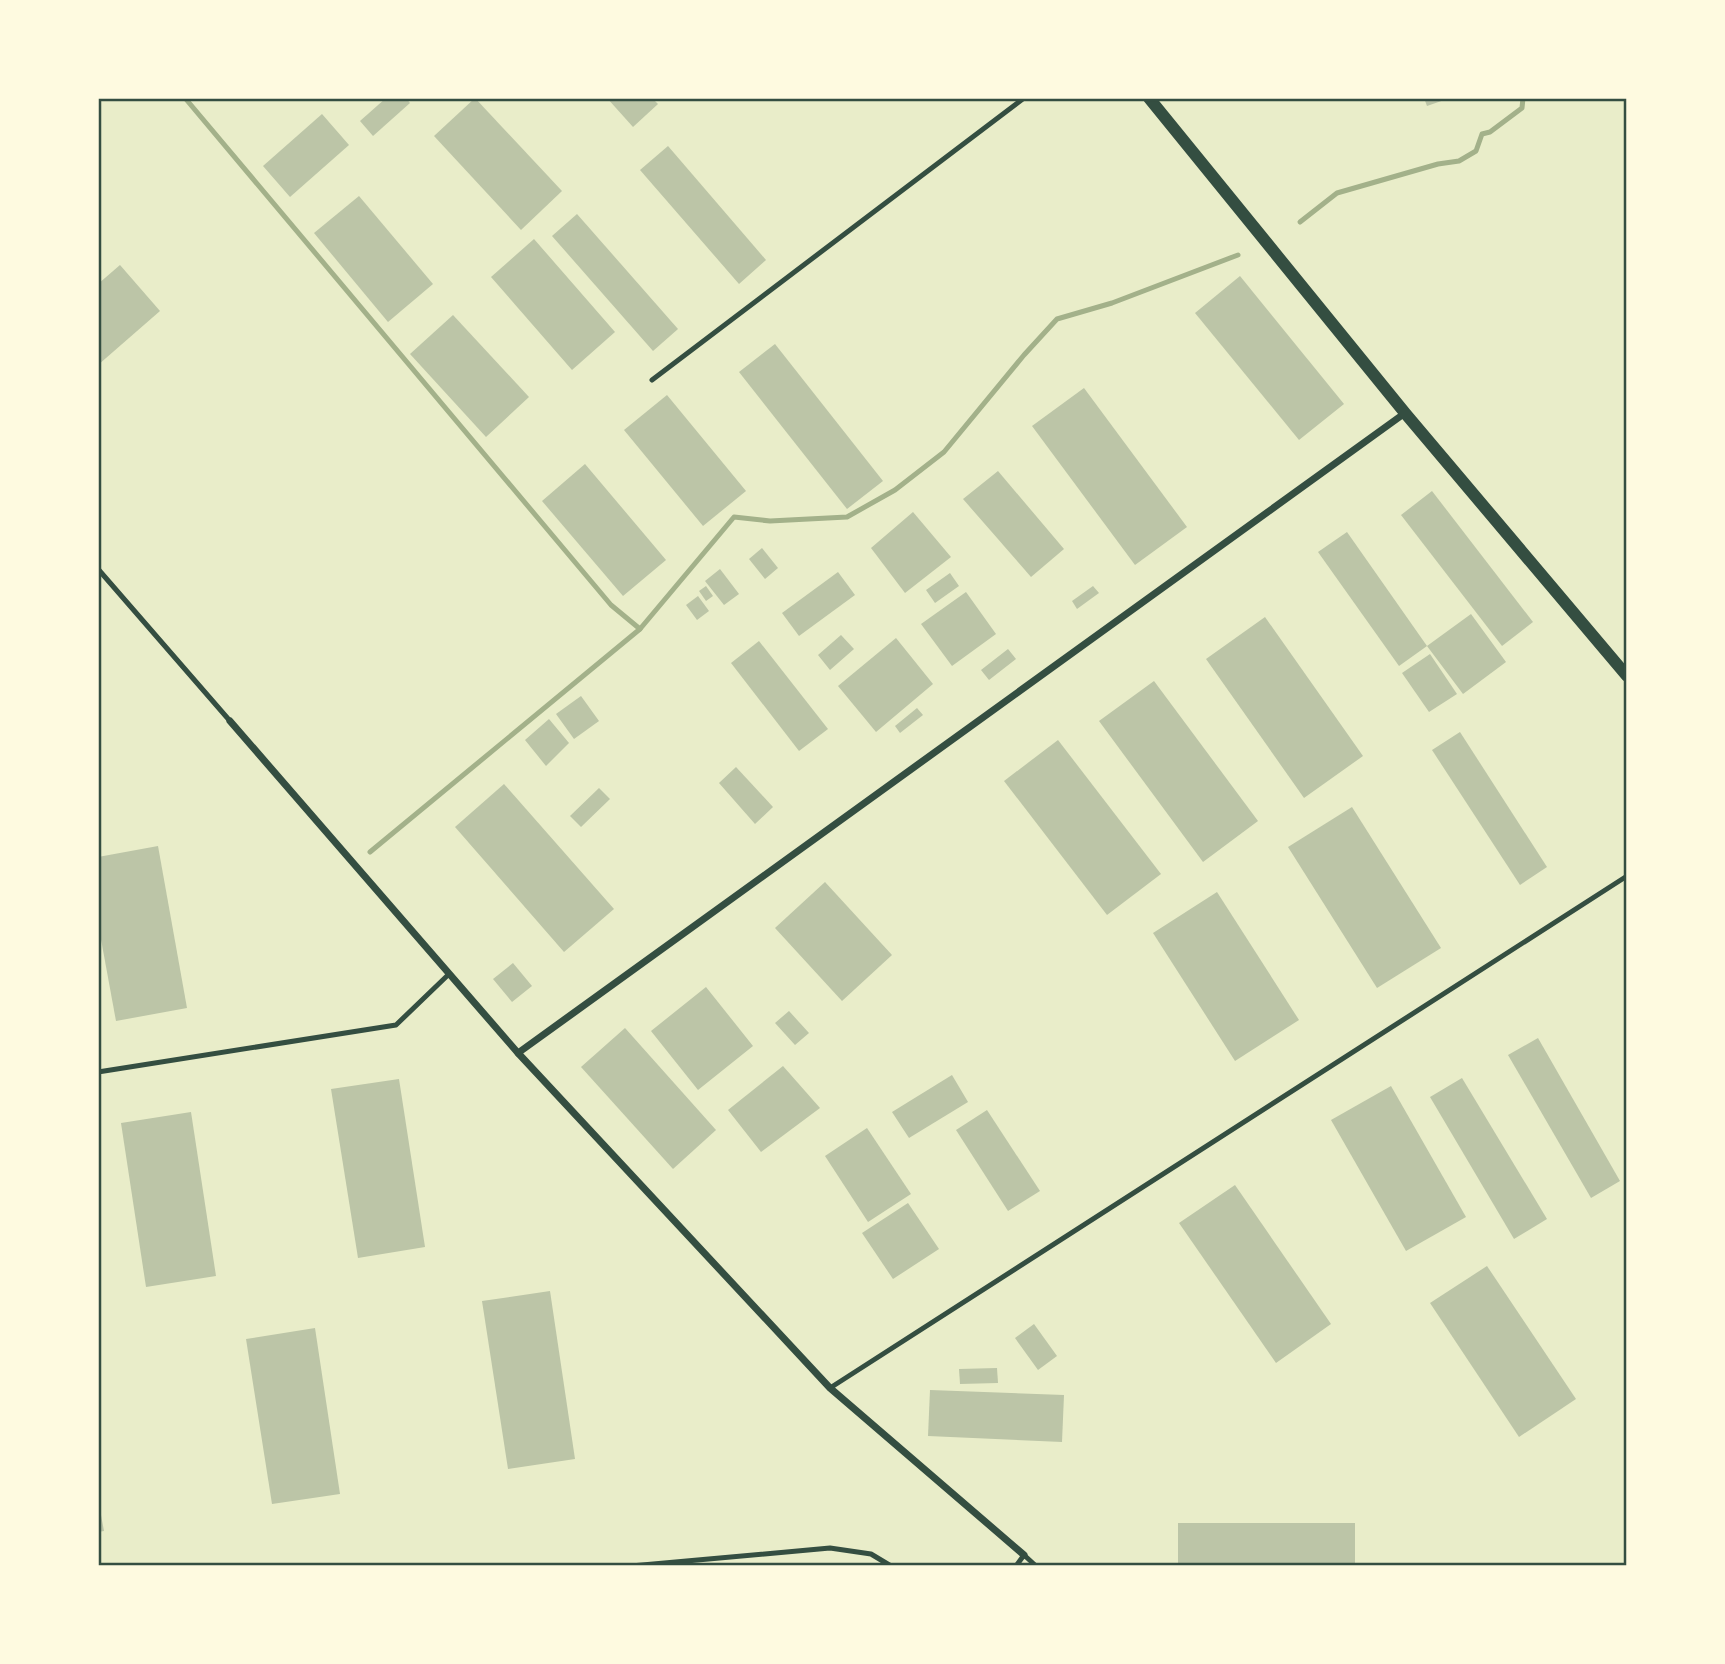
<svg xmlns="http://www.w3.org/2000/svg" width="1725" height="1664" viewBox="0 0 1725 1664" font-family="'Exo 2',sans-serif">
<rect width="100%" height="100%" fill="#e9edc9"/>
<g fill="none" stroke-linecap="round" stroke-linejoin="round">
<g stroke="#a3b18a" stroke-width="5">
<polyline points="185,98 611,605 640,629 370,852"/>
<polyline points="1300,222 1337,193 1438,164 1459,161 1476,151 1482,134 1490,132 1522,108 1523,98"/>
<polyline points="640,629 734,517 770,521 847,517 895,490 944,452 1024,355 1057,319 1112,303 1238,255"/>
</g>
</g>
<g fill="#bcc5a7">
<polygon points="386,98 406,98 410,103 373,136 360,121"/>
<polygon points="475,98 562,191 521,230 434,136"/>
<polygon points="607,98 652,98 658,104 633,127"/>
<polygon points="1424,98 1450,98 1427,106"/>
<polygon points="322,114 349,145 290,197 263,166"/>
<polygon points="668,146 766,260 739,284 640,170"/>
<polygon points="359,196 433,284 388,322 314,233"/>
<polygon points="577,214 678,329 653,351 552,236"/>
<polygon points="534,239 615,332 572,370 491,277"/>
<polygon points="120,265 160,311 98,365 98,284"/>
<polygon points="1240,276 1344,404 1299,440 1195,313"/>
<polygon points="453,315 529,397 486,437 410,354"/>
<polygon points="775,344 883,481 847,509 739,372"/>
<polygon points="1084,388 1187,527 1135,565 1032,426"/>
<polygon points="667,395 746,491 703,526 624,430"/>
<polygon points="585,464 666,560 623,596 542,501"/>
<polygon points="998,471 1064,549 1031,577 963,499"/>
<polygon points="1432,491 1533,622 1502,646 1401,515"/>
<polygon points="913,512 951,557 905,593 871,548"/>
<polygon points="1347,532 1427,646 1399,666 1318,552"/>
<polygon points="762,548 778,568 765,579 749,559"/>
<polygon points="720,569 739,594 724,605 705,581"/>
<polygon points="838,572 855,595 799,636 782,613"/>
<polygon points="950,573 959,586 935,603 926,590"/>
<polygon points="706,586 713,596 706,601 699,591"/>
<polygon points="1093,586 1099,593 1077,609 1072,601"/>
<polygon points="966,592 996,634 952,666 921,624"/>
<polygon points="698,596 709,611 697,620 686,605"/>
<polygon points="1471,614 1506,662 1463,694 1427,646"/>
<polygon points="1265,617 1363,756 1304,798 1206,659"/>
<polygon points="841,635 854,649 830,670 818,655"/>
<polygon points="896,638 933,684 876,732 838,686"/>
<polygon points="759,641 828,729 799,751 731,663"/>
<polygon points="1008,649 1016,659 989,680 981,670"/>
<polygon points="1430,654 1457,694 1429,712 1402,673"/>
<polygon points="1154,681 1258,821 1203,862 1099,721"/>
<polygon points="581,696 599,721 574,739 556,714"/>
<polygon points="917,708 923,715 900,733 895,726"/>
<polygon points="549,719 569,743 546,766 525,740"/>
<polygon points="1460,732 1547,867 1520,885 1432,750"/>
<polygon points="1058,740 1161,874 1107,915 1004,781"/>
<polygon points="736,767 773,807 755,824 719,783"/>
<polygon points="504,784 614,909 564,952 455,827"/>
<polygon points="599,788 610,799 581,827 570,816"/>
<polygon points="1352,807 1441,948 1377,988 1288,847"/>
<polygon points="158,846 187,1008 116,1021 98,923 98,857"/>
<polygon points="825,882 892,955 842,1001 775,928"/>
<polygon points="1217,892 1299,1020 1235,1061 1153,933"/>
<polygon points="513,963 532,986 512,1002 493,979"/>
<polygon points="706,987 753,1046 698,1090 651,1031"/>
<polygon points="789,1011 809,1033 795,1045 775,1023"/>
<polygon points="625,1028 716,1130 673,1169 581,1067"/>
<polygon points="1538,1038 1620,1181 1591,1198 1508,1055"/>
<polygon points="783,1066 820,1108 761,1152 728,1110"/>
<polygon points="952,1075 968,1102 909,1138 892,1112"/>
<polygon points="1462,1078 1547,1219 1514,1239 1430,1097"/>
<polygon points="399,1079 425,1247 358,1258 331,1089"/>
<polygon points="1391,1086 1466,1217 1406,1251 1331,1120"/>
<polygon points="987,1110 1040,1191 1008,1211 956,1130"/>
<polygon points="191,1112 216,1276 146,1287 121,1123"/>
<polygon points="867,1128 911,1194 868,1222 825,1156"/>
<polygon points="1235,1185 1331,1324 1276,1363 1179,1223"/>
<polygon points="908,1203 939,1249 893,1279 862,1233"/>
<polygon points="1487,1266 1576,1399 1519,1437 1430,1303"/>
<polygon points="550,1291 575,1459 508,1469 482,1301"/>
<polygon points="1034,1324 1057,1356 1038,1370 1015,1338"/>
<polygon points="315,1328 340,1494 272,1504 246,1339"/>
<polygon points="997,1368 998,1383 960,1384 959,1369"/>
<polygon points="930,1390 1064,1395 1062,1442 928,1436"/>
<polygon points="98,1499 104,1531 98,1532"/>
<rect x="1178" y="1523" width="177" height="43"/>
</g>
<g fill="none" stroke-linecap="round" stroke-linejoin="round">
<g stroke="#344e41" stroke-width="5">
<polyline points="652,380 1024,98"/>
<polyline points="98,569 230,721"/>
<polyline points="98,1072 396,1025 449,974"/>
<polyline points="830,1388 1627,876"/>
<polyline points="631,1566 830,1548 871,1554 891,1566"/>
<polyline points="1016,1566 1024,1555 1036,1566"/>
</g>
<g stroke="#344e41" stroke-width="7">
<polyline points="230,721 518,1053 830,1388 1024,1555"/>
<polyline points="518,1053 1405,413"/>
</g>
<polyline stroke="#344e41" stroke-width="12" points="1149,98 1405,413 1627,676"/>
</g>
<rect width="1725" height="1664" fill="none" stroke="#fefae0" stroke-width="200"/>
<rect x="100" y="100" width="1525" height="1464" fill="none" stroke="#344e41" stroke-width="2.5"/>
</svg>
